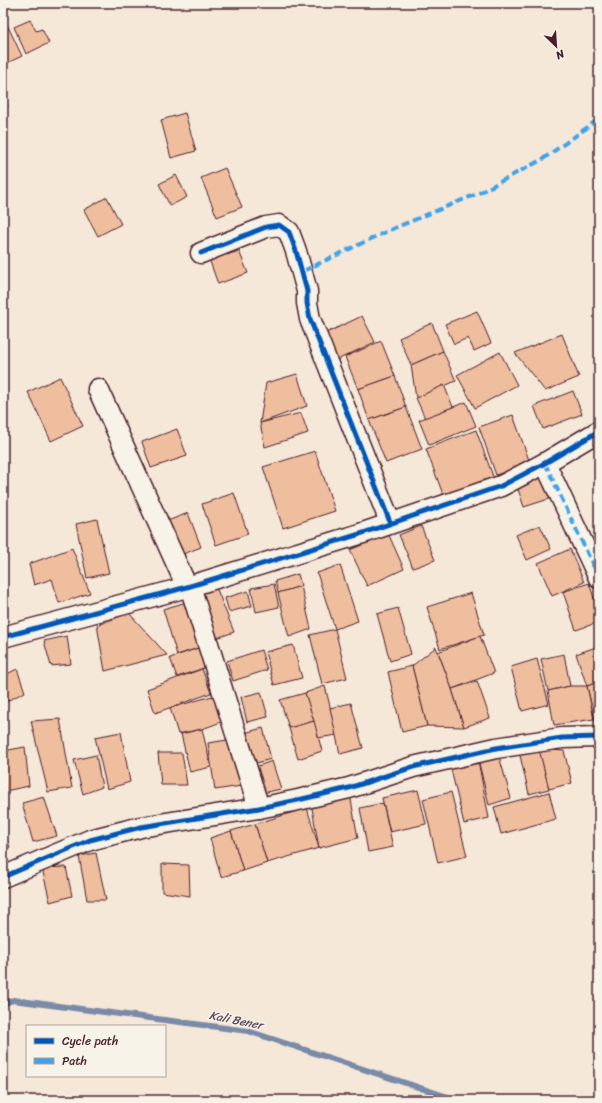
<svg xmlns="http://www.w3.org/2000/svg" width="602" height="1103" viewBox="0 0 602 1103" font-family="Sriracha,sans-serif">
<rect width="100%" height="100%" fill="#f5e8d9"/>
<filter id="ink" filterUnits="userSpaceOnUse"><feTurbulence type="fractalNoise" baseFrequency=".025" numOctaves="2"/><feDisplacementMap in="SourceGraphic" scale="8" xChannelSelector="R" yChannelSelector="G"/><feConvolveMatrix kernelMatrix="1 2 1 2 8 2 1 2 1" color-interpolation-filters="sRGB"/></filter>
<g filter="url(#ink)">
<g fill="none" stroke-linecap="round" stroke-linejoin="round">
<polyline stroke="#7a8aa7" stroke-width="6" points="3,1004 13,1000 248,1031 457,1100"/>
</g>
<g fill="#efbe9f" stroke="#4a1f2b">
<polygon points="3,16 22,56 3,65"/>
<polygon points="30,20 36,31 42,29 49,43 26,54 14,27"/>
<polygon points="3,96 8,107 3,109"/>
<polygon points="185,113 196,151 171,158 161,120"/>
<polygon points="225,168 242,207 217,217 201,178"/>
<polygon points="176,175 187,197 170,206 159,184"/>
<polygon points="107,197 121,224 98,236 84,210"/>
<polygon points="224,247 227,255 239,251 248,273 218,284 207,253"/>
<polygon points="477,311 491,343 474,351 468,338 454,344 445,324"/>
<polygon points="362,316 375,342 337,360 324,334"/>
<polygon points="432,323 443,351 411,365 399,338"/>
<polygon points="562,334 579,377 545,391 515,353"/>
<polygon points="381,341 395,376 358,389 345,357"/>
<polygon points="443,351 456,381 416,398 411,365"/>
<polygon points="500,352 517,385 475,408 457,375"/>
<polygon points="297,374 307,406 260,423 266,383"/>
<polygon points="395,376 406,407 369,420 358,389"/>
<polygon points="60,377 83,426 51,441 28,392"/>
<polygon points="444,385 453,407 425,418 416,398"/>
<polygon points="573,391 582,414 543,429 534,406"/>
<polygon points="466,402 476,426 429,445 419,420"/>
<polygon points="406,407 422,449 386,463 369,420"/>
<polygon points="301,413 308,433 265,447 260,423"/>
<polygon points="513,415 530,463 496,475 479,427"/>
<polygon points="177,429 187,456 151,468 142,442"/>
<polygon points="476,430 494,479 444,497 426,449"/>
<polygon points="315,451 335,511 283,528 263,467"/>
<polygon points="546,469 555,497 524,507 515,480"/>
<polygon points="234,493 248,534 216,545 202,504"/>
<polygon points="188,513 201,547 173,558 160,524"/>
<polygon points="97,519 109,573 87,578 76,524"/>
<polygon points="540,525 551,549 527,560 516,535"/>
<polygon points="421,526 435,560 413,568 399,535"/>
<polygon points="388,533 404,569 367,586 350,550"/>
<polygon points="72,548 90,593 59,603 52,579 34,585 29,564"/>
<polygon points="570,549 584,582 552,596 538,563"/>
<polygon points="340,565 358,621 335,629 317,573"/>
<polygon points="298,574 301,586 278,593 275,581"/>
<polygon points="589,583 599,613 599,622 576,630 563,592"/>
<polygon points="274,584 279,607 256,612 251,588"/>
<polygon points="301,586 311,629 289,637 278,593"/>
<polygon points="216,587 234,632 211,640 193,595"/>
<polygon points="248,591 252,606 229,612 225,598"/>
<polygon points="471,593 484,635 440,649 427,607"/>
<polygon points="190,601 204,646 177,655 163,609"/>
<polygon points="398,608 411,654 390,661 377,614"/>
<polygon points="129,613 167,655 105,671 97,625"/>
<polygon points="335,629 347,678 322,684 310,635"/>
<polygon points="67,636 71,664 51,666 44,641"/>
<polygon points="480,636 494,673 452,689 438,652"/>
<polygon points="293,645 302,678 274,685 265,652"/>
<polygon points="204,646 210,666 177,677 170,658"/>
<polygon points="599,646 599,682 587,686 576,654"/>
<polygon points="436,647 452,689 464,727 427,726 412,666"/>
<polygon points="261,650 267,670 233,681 227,661"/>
<polygon points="564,654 570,686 548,691 541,659"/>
<polygon points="537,659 549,704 522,711 511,667"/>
<polygon points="412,666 427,726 402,732 388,672"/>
<polygon points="17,669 25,692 3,703 3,676"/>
<polygon points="202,669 211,693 155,713 147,689"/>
<polygon points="477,681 490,718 464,727 452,689"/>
<polygon points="599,682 599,724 596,725 587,686"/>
<polygon points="325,686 337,735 318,738 305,693"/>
<polygon points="570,686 587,686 594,719 554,725 548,691"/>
<polygon points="261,692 268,717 247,722 241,697"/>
<polygon points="305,693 314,721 289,728 280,700"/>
<polygon points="216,695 224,721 202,729 178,734 170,708"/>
<polygon points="351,703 363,748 340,754 330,708"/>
<polygon points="60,719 72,788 48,792 31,721"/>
<polygon points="314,721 322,751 298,759 289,728"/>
<polygon points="263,728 271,759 249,765 240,734"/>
<polygon points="202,729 211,767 190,772 181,734"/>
<polygon points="121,732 130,782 107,789 95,737"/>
<polygon points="234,739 241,786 215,790 208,743"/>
<polygon points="538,743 549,789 529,794 518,747"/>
<polygon points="25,747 29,786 5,791 3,751"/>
<polygon points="497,749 511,798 489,805 477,755"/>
<polygon points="539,749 564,751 572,783 549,789"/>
<polygon points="158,753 182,753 187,785 161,785"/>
<polygon points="96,755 102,787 83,794 74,760"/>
<polygon points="477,755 489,818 464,824 449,761"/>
<polygon points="272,761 281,789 258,794 250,769"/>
<polygon points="349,789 358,838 319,848 310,797"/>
<polygon points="418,790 426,824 390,832 382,798"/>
<polygon points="451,792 467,856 438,863 423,799"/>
<polygon points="549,792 556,819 501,834 494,807"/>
<polygon points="44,797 57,836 33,842 22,803"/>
<polygon points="383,803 393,847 368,852 360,808"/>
<polygon points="307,808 319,848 267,863 255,824"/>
<polygon points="255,824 267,863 243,871 231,831"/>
<polygon points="3,831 10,847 3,851"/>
<polygon points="231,831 243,871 221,877 210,838"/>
<polygon points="96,853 106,900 87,900 79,856"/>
<polygon points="162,864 189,865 190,896 162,892"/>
<polygon points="66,867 72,896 50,902 42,868"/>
</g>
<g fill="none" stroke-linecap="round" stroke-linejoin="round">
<defs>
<g id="minor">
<polyline points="201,253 266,227 279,225 289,232 296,251 307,291 307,303 310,319 390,522"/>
<polyline points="98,389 187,587"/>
<polyline points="545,463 599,578"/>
<polyline points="190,586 259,808"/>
<polyline points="3,637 187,587 360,534 501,486 545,463 599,431"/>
<polyline points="3,877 90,840 141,827 259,808 298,800 349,788 413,767 496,748 562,738 599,737"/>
</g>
</defs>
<use href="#minor" stroke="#4a1f2b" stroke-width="23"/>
<use href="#minor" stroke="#f7f3e8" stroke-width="20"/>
<g stroke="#40a2eb" stroke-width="4" stroke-dasharray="8 4" stroke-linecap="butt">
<polyline points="303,271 392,229 477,194 543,159 599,119"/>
<polyline points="545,463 599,578"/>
</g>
<defs>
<g id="cycleway">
<polyline points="201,253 266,227 279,225 289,232 296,251 307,291 307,303 310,319 390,522"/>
<polyline points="3,637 187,587 360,534 501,486 545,463 599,431"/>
<polyline points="3,877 90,840 141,827 259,808 298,800 349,788 413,767 496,748 562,738 599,737"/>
</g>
</defs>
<use href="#cycleway" stroke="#f7f3e8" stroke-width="8"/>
<use href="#cycleway" stroke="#0057b8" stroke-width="5"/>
</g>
</g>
<g text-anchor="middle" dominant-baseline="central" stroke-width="3" stroke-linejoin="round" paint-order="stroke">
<g font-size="12" font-style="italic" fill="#5e4c5e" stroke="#f7f3e8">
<text transform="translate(236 1020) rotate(11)">Kali Bener</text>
</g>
</g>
<rect width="602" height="1103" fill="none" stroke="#f7f3e8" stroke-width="16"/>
<rect x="8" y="8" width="586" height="1087" fill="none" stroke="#4a1f2b" stroke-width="1.5" filter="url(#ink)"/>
<rect x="26" y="1025" width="140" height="52" fill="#f7f3e8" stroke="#b29e9c"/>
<rect x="34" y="1038" width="20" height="6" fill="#0057b8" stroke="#b29e9c"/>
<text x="62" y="1045" font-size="12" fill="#4a1f2b">Cycle path</text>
<rect x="34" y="1058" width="20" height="6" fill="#40a2eb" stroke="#b29e9c"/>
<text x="62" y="1065" font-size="12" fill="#4a1f2b">Path</text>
<g transform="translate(556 46) rotate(155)" stroke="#f7f3e8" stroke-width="3" paint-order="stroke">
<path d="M0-3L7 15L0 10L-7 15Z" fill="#4a1f2b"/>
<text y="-6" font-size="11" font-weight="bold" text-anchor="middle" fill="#4a1f2b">N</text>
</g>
</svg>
